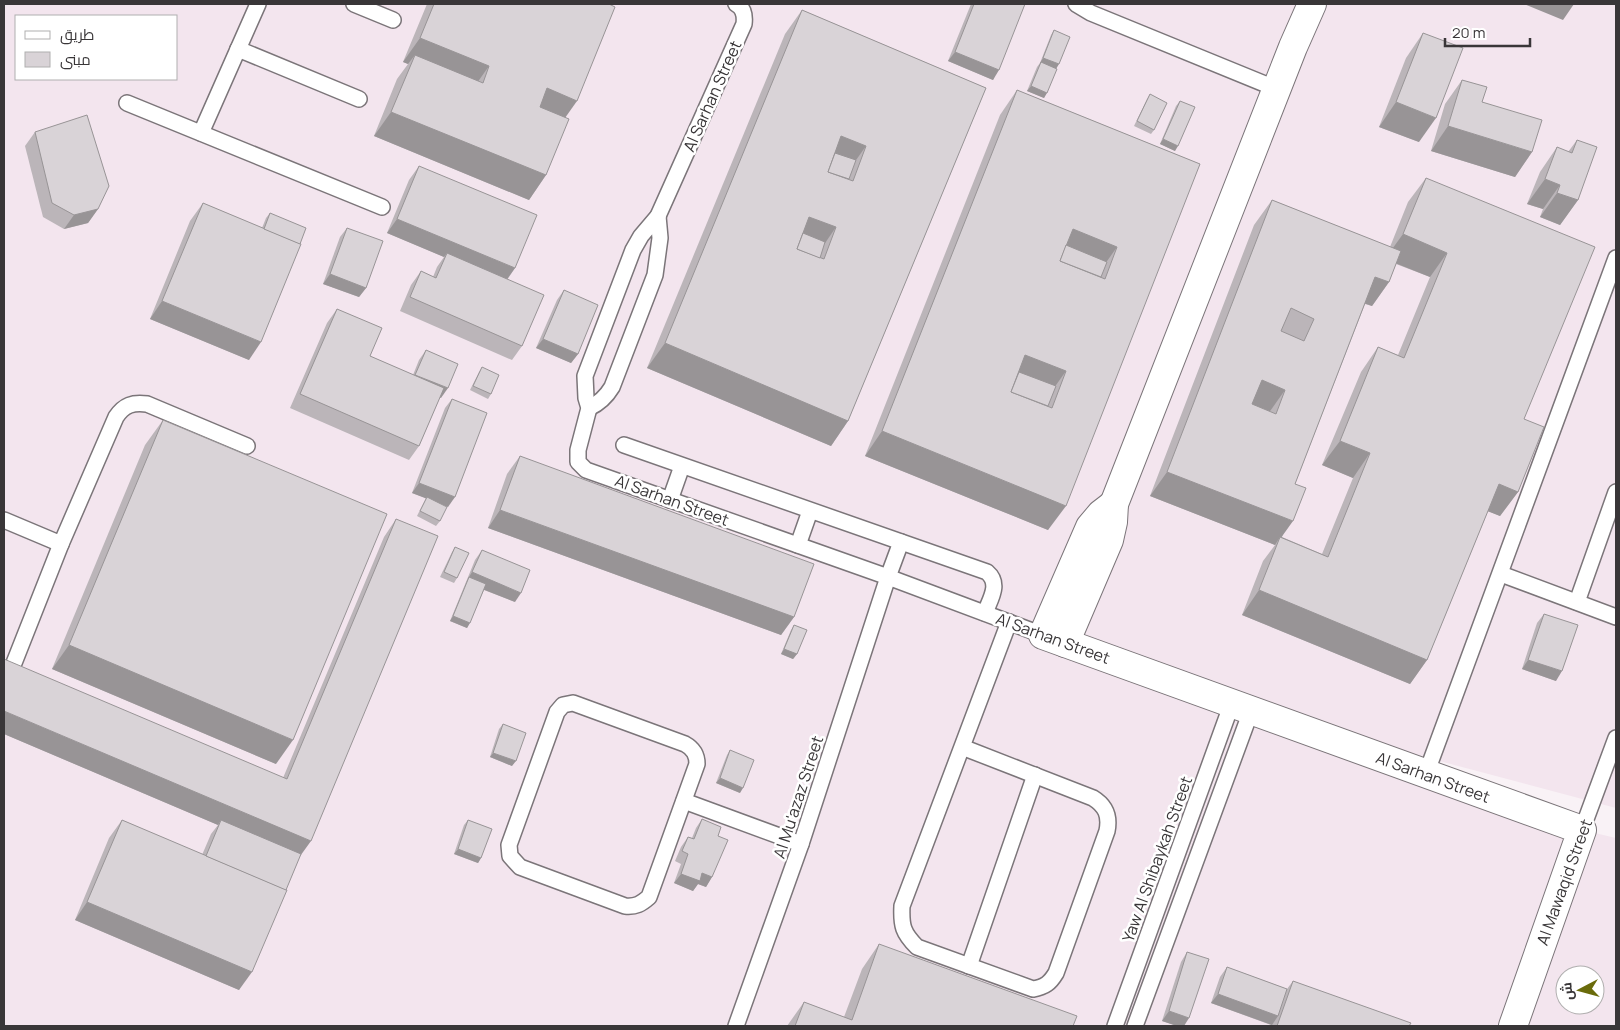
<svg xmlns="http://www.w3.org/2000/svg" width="1620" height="1030" viewBox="0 0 1620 1030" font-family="Manrope,Cairo,sans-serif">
<rect width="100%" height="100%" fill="#f9f2f6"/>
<path fill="#f3e5ee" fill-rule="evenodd" d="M4,4H1616V808L1259,713L1582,830L1616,838V1026H4ZM16,16H176V79H16ZM1565,975H1595V1005H1565Z"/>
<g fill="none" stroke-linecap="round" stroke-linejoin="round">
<defs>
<g id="lane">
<polyline points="354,4 393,20"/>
<path d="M736,4C744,8 745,16 744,24L658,216L641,236L633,250L585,376L586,398L589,408L578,450V462L586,470L888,577L1043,635"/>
<polyline points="1076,4 1091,13 1277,89"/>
<polyline points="238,49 359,99"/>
<polyline points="127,103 382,207"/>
<polyline points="201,133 258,4"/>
<path d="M589,408C600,403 606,397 612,387L655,275L660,238L658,216"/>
<path d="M624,445L987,572C1001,584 990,599 985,613"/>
<polyline points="670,500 682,466"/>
<polyline points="4,520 61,544"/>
<polyline points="798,545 810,511"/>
<polyline points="1501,574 1616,617"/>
<polyline points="1577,602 1616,492"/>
<path d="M14,663L61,544L116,417C124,405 133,402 147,404L247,446"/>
<path d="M573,703L685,744C694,749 697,755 697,764L649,897C641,904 636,907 625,906L520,867L510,856L509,845L557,712L563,705Z"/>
<path d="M962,747L1093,798C1106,806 1110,816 1107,831L1056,973C1050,983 1045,987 1033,989L917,947C903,933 901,926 902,906L1009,622"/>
<polyline points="1426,774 1616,258"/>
<polyline points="684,801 801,844"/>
<polyline points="1582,830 1616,738"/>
<polyline points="969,966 1035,775"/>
<polyline points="736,1026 801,844 888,577 901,542"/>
<polyline points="1115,1026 1232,703"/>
<polyline points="1135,1026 1251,711"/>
</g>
<g id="street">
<polyline points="1114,504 1101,514 1090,527 1043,635 1582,830 1513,1026"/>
<polyline points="1065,643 1109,540 1113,522 1114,504 1293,47 1312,4"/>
</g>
</defs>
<use href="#lane" stroke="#7b7579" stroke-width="18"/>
<use href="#street" stroke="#7b7579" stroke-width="30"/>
<use href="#lane" stroke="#fff" stroke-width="15"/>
<use href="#street" stroke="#fff" stroke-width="28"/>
</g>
<g fill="#bbb5b9" fill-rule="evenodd">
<polygon points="427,4 609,4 565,117 546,175 529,200 374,136 397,79 408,64 403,62"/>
<polygon points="971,4 1025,4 993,80 948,61"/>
<polygon points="802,10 986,88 848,421 831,446 647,368 785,34"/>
<polygon points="1054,30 1056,68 1044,98 1027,91 1037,67 1040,63 1051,35"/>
<polygon points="1423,33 1419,142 1379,127 1406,58"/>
<polygon points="1462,80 1482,102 1532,152 1515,177 1431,151 1445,104"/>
<polygon points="1017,90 1200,164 1048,530 865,456 1000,115"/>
<polygon points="1150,94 1154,130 1151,134 1134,126 1147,99"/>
<polygon points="1180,101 1175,151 1160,144 1176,106"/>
<polygon points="35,132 98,209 88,223 64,229 43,217 25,146"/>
<polygon points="1577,140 1578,200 1560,225 1540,217 1543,209 1527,204 1540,172 1557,147 1568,152"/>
<polygon points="419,166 515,268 507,280 522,346 512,360 400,311 411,285 421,271 433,277 437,267 444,257 387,233 409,180"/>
<path d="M1426,178L1524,419L1518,492L1500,516L1488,511L1427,660L1410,684L1242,615L1263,561L1275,545L1150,496L1254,225L1272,200L1390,247L1408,202ZM1396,264L1430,277L1398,355L1378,347L1361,372L1322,465L1353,478L1322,554L1282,537L1295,484L1365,304L1372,306L1389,282Z"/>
<polygon points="203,203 262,228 266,218 270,213 249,360 150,319 190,221"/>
<polygon points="347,228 366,288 359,297 323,284 340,237"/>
<polygon points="564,290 578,354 571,363 536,348 557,300"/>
<polygon points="337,309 370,356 413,375 419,360 426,350 441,398 440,397 419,446 409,460 290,408 327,323"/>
<polygon points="482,367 491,394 488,399 470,390 479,372"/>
<polygon points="452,399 448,507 441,504 440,521 436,526 417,516 426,498 412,493 445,408"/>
<polygon points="163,420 276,764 52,669 145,445"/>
<polygon points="520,456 794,617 781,635 488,528 507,474"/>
<polygon points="396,519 300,856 239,990 75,920 109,838 122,820 202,855 211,834 218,825 4,734 283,778 384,537"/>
<polygon points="455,547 457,578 454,583 440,577 452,552"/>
<polygon points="482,550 515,602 484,590 467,628 450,621 475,560"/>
<polygon points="1544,614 1556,681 1522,669 1537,623"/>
<polygon points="794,625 797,654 793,659 781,654 791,630"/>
<polygon points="503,724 512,766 490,757 499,729"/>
<polygon points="730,750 740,793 716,783 727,755"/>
<polygon points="702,819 718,836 712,877 706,887 698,884 693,891 674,883 681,864 675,861 681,847 688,837 692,838 696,828"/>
<polygon points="468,820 481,858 478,863 454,854 464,825"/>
<polygon points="879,944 1073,1026 787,1026 804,1002 844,1017 862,969"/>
<polygon points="1187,952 1184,1026 1177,1026 1162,1021 1181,962"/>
<polygon points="1227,967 1287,989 1293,981 1409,1026 1271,1026 1271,1025 1211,1003 1220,977"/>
</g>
<g fill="#989496">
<polygon points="1524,4 1574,4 1563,20"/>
<polygon points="420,38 489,66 472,90 415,55 408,64 403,62"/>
<polygon points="955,52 999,70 993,80 948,61"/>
<polygon points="1043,58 1059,64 1056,69 1040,63"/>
<polygon points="1031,86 1047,93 1044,98 1027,91"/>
<polygon points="547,88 577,101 560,125 530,113"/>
<polygon points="1396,102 1436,118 1419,142 1379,127"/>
<polygon points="391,112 546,175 529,200 374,136"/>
<polygon points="1448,126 1532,152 1515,177 1431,151"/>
<polygon points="841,136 866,146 849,170 827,162"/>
<polygon points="1163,139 1178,146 1175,151 1160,144"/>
<polygon points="1545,179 1560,185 1543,209 1527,204"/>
<polygon points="1557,193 1578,200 1560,225 1540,217"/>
<polygon points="98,209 88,223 64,229 74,215"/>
<polygon points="809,217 836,227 819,252 795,242"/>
<polygon points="397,219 515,268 505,282 447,253 444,257 387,233"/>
<polygon points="1073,229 1117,247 1100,271 1058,254"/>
<polygon points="1403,234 1447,253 1430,277 1385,259"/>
<polygon points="330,274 366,288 359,297 323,284"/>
<polygon points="1375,277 1389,282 1372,306 1358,301"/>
<polygon points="162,301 261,342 249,360 150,319"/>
<polygon points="543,339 578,354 571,363 536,348"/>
<polygon points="665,343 848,421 831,446 647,368"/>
<polygon points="1025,355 1066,371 1049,395 1011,381"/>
<polygon points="415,375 448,388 441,398 409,384"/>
<polygon points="1262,380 1285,390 1268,414 1244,405"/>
<polygon points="882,431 1066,506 1048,530 865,456"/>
<polygon points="1340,441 1370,453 1353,478 1322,465"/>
<polygon points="1167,472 1293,521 1278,542 1280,537 1275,545 1150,496"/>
<polygon points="419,483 455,497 448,507 412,493"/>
<polygon points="1499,484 1518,492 1500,516 1482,509"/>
<polygon points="500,510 794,617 781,635 488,528"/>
<polygon points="472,572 521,593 515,602 467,583 469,577"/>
<polygon points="1259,590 1427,660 1410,684 1242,615"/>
<polygon points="453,616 470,623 467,628 450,621"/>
<polygon points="69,645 293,740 276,764 52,669"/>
<polygon points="784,649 797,654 793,659 781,654"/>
<polygon points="1528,660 1562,671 1556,681 1522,669"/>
<polygon points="4,711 311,841 298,859 221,820 218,825 4,734"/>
<polygon points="493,753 516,761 512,766 490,757"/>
<polygon points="720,778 743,788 740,793 716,783"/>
<polygon points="458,849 481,858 478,863 454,854"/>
<polygon points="702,873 712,877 706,887 698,884 693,891 674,883 681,874"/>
<polygon points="87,902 252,972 239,990 75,920"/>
<polygon points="1218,994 1278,1016 1272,1025 1211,1003"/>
<polygon points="1169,1011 1189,1018 1184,1026 1177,1026 1162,1021"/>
</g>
<g fill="#d9d3d7" stroke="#989496" fill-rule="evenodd">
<polygon points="434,4 609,4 615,7 577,101 547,88 540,107 569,119 546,175 391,112 415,55 483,83 489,66 420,38"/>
<polygon points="974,4 1025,4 999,70 955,52"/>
<path d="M802,10L986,88L848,421L665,343ZM841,136L866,146L853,181L828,172ZM809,217L836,227L824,259L797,249Z"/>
<polygon points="1054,30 1070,37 1059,64 1043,58"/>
<polygon points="1423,33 1463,48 1436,118 1396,102"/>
<polygon points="1041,62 1057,69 1047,93 1031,86"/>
<polygon points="1462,80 1487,87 1482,102 1542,120 1532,152 1448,126"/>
<path d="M1017,90L1200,164L1066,506L882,431ZM1073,229L1117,247L1105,279L1060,261ZM1025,355L1066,371L1052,408L1011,392Z"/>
<polygon points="1150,94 1167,103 1154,130 1137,121"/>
<polygon points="1180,101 1195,107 1178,146 1163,139"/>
<polygon points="87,115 109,186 98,209 74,215 52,203 35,132"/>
<polygon points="1577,140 1597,147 1578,200 1557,193 1560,185 1545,179 1557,147 1572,153"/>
<polygon points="835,153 856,160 849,179 828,172"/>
<polygon points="419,166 537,215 515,268 397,219"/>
<polygon points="1426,178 1595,247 1524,419 1544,427 1518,492 1499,484 1427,660 1259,590 1280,537 1328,557 1370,453 1340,441 1378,347 1404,358 1447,253 1403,234"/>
<path d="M1272,200L1401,251L1389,282L1375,277L1295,484L1306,488L1293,521L1167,472ZM1291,308L1314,319L1304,341L1281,331ZM1262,380L1285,390L1276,414L1252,404Z"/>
<polygon points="203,203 301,244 261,342 162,301"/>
<polygon points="270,213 306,228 300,244 264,229"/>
<polygon points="347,228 383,241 366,288 330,274"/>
<polygon points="803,233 825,242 820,258 797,249"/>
<polygon points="1066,245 1107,262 1101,277 1060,261"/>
<polygon points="447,253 544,295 522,346 410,297 421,271 436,278"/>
<polygon points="564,290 598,305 578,354 543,339"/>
<polygon points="337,309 382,328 370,356 444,388 419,446 300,394"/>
<polygon points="426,350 458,364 448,388 415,375"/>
<polygon points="482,367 499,375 491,394 473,386"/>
<polygon points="1019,372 1056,386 1048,406 1011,392"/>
<polygon points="452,399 487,413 455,497 419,483"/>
<polygon points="163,420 387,514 293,740 69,645"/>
<polygon points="520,456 814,564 794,617 500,510"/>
<polygon points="427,497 447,507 440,521 420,511"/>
<polygon points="396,519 438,536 311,841 4,711 4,659 287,779"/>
<polygon points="455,547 469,553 457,578 444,572"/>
<polygon points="482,550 530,570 521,593 472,572"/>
<polygon points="469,577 486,584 470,623 453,616"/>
<polygon points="1544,614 1578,625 1562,671 1528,660"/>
<polygon points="794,625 807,630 797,654 784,649"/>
<polygon points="503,724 526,733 516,761 493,753"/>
<polygon points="730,750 754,760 743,788 720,778"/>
<polygon points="702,819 721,827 718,836 728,840 712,877 702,873 700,881 681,874 688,854 682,851 688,837 694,839"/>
<polygon points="122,820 287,890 252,972 87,902"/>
<polygon points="221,820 301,854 286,890 206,856"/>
<polygon points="468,820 492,829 481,858 458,849"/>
<polygon points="879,944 1077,1016 1073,1026 795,1026 804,1002 852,1020"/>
<polygon points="1187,952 1209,959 1189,1018 1169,1011"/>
<polygon points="1227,967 1287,989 1278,1016 1218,994"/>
<polygon points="1293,981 1411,1023 1409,1026 1277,1026"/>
</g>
<g text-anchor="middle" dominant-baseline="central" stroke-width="5" stroke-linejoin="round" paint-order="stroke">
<g font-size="16" fill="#393638" stroke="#fff">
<text transform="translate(712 96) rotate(-66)">Al Sarhan Street</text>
<text transform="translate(672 500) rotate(20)">Al Sarhan Street</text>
<text transform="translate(1053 638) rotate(20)">Al Sarhan Street</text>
<text transform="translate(1433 777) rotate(20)">Al Sarhan Street</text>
<text transform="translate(798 797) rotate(-72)">Al Mu'azaz Street</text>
<text transform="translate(1157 859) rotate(-70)">Yaw Al Shibaykah Street</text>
<text transform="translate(1564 882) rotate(-70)">Al Mawaqid Street</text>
</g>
</g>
<rect width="1620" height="1030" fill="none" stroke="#393638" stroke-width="10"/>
<rect x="15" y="15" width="162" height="65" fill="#ffffff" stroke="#b0afaf"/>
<rect x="25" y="31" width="25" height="8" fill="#ffffff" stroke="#b0afaf"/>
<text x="60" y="40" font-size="15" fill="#393638">طريق</text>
<rect x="25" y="52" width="25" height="15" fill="#d9d3d7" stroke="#b0afaf"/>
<text x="60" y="65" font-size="15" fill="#393638">مبنى</text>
<g transform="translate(1580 990) rotate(264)"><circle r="24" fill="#ffffff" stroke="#b0afaf"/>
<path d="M0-4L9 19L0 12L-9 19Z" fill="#6a6b0b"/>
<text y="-8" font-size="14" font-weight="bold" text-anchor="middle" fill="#393638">ش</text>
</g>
<path d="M1445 38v8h85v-8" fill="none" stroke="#393638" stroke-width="2.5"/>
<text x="1452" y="38" font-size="15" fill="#393638" stroke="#ffffff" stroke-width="4" paint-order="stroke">20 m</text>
</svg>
